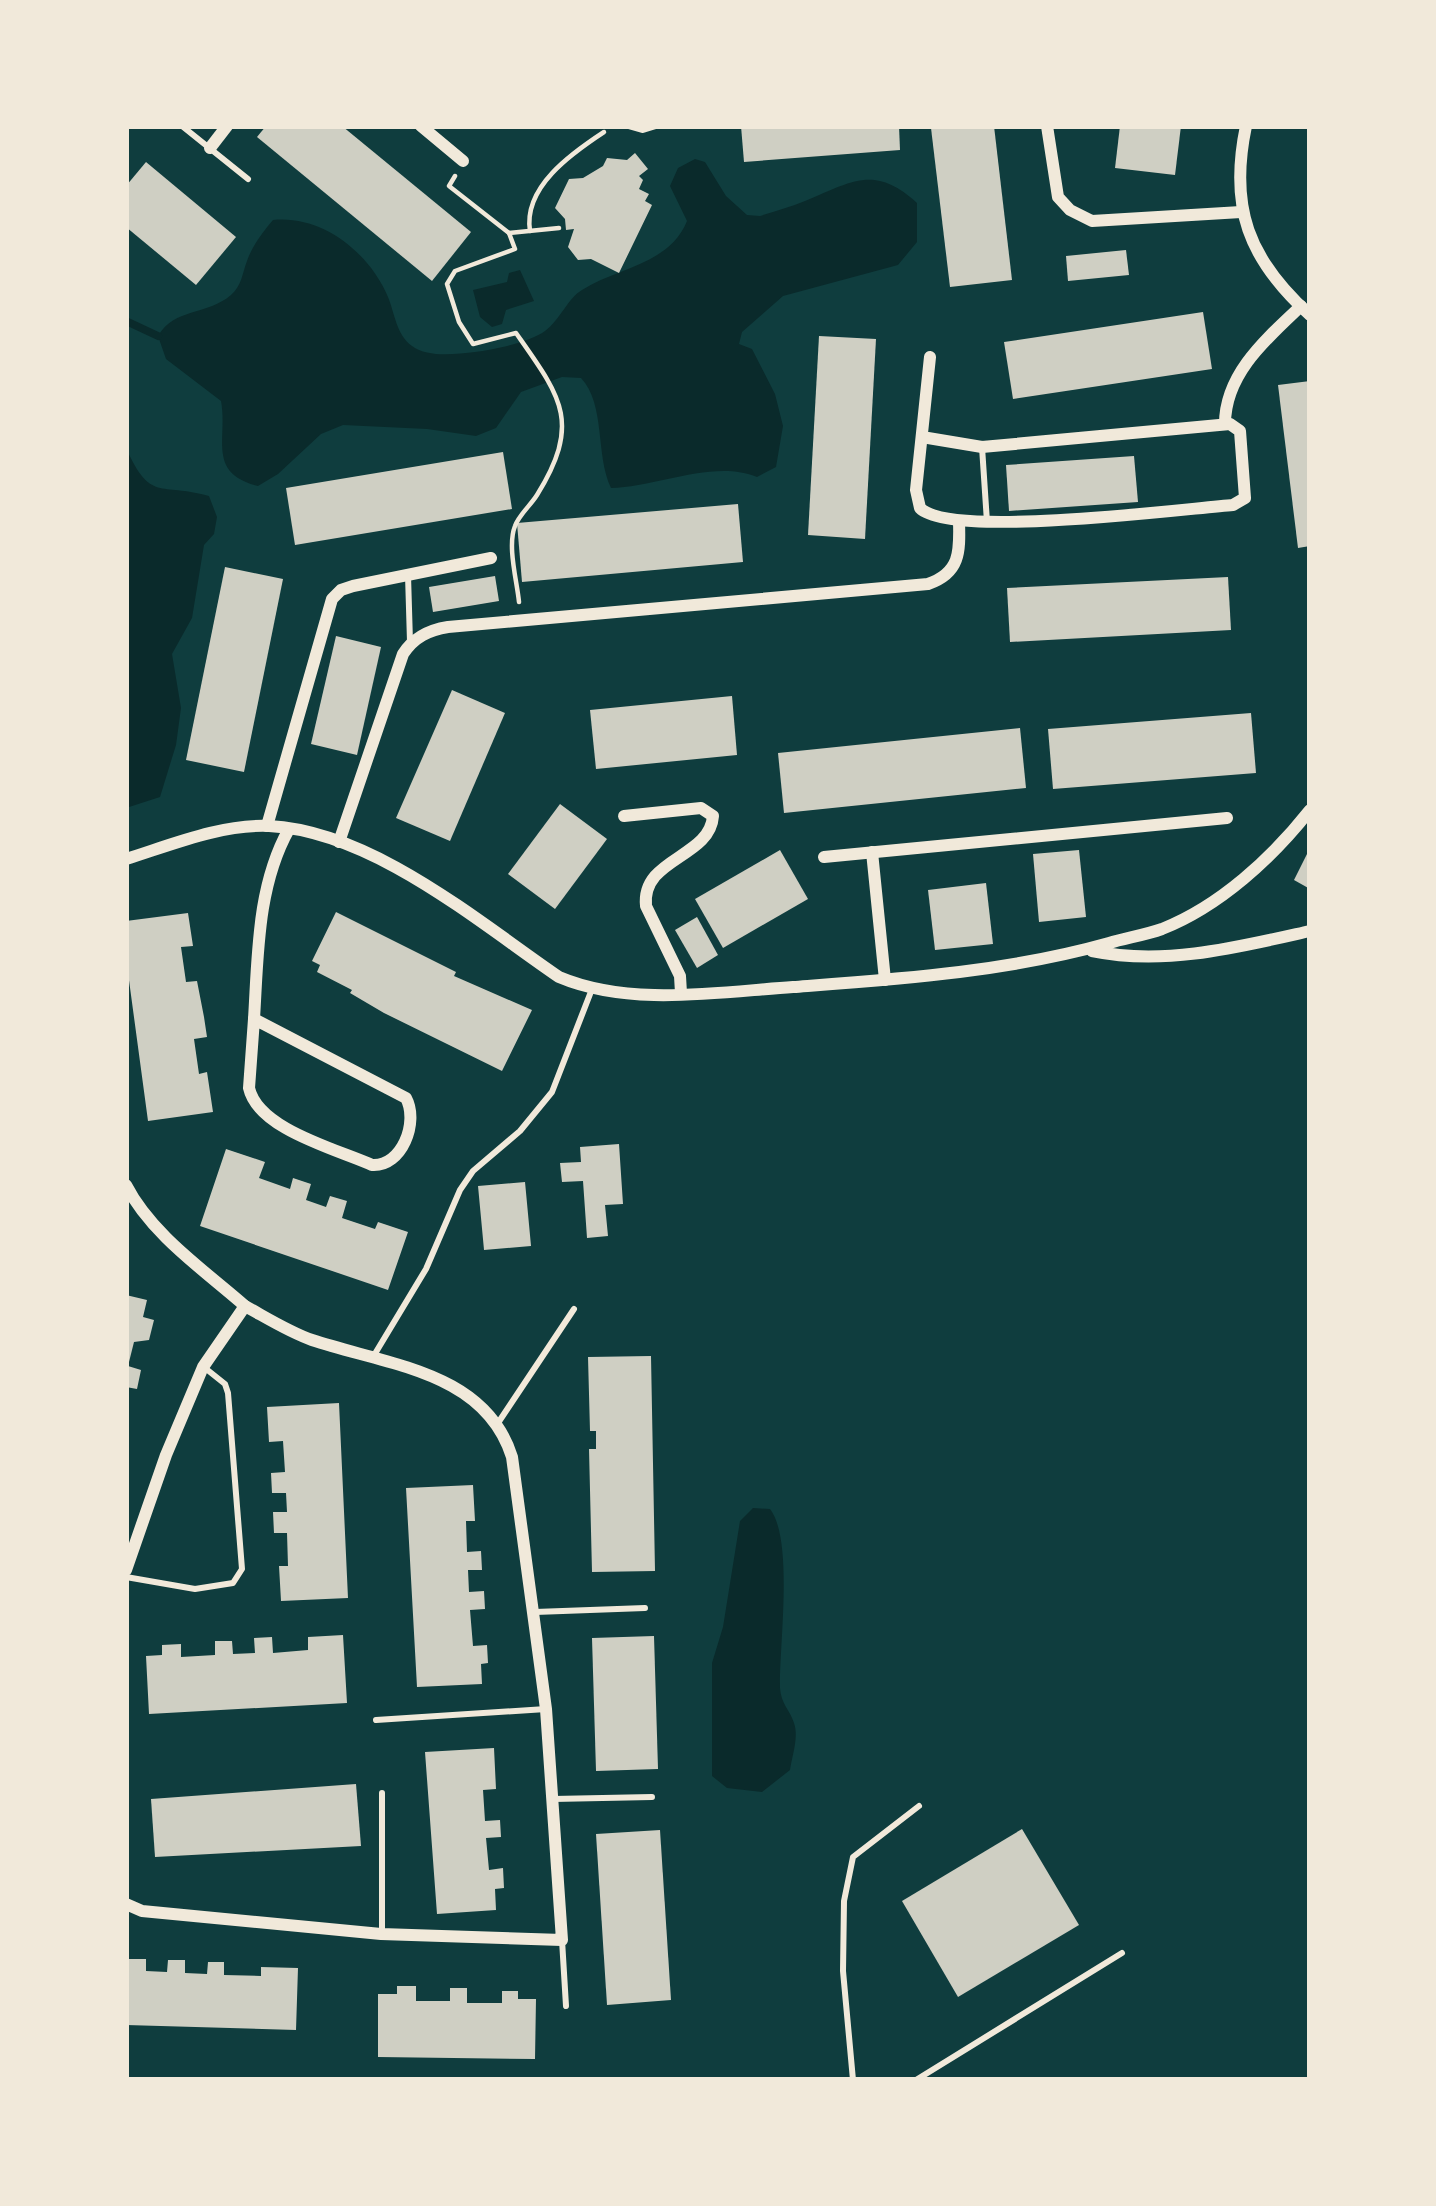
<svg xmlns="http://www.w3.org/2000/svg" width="1436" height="2206" viewBox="0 0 1436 2206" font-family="Rubik,sans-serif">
<rect width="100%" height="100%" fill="#0f3d3e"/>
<g fill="#0a2a2b">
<path d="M695,159L705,162L726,196L747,215L760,216C775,211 791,207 805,201C852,182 874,164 917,203V242L898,265L783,296L742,332L739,344L752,349L775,394L783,426L776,467L757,477C714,459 657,487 611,488C595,454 606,405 581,378L562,377L521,392L496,428L476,436L427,429L343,425L321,434L278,474L258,486C206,473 228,438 221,401L166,359L158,336C174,308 208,315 231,295C242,285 242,274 247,261C252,246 262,233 273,220C322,215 369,252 388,297C395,314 396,334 412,346C428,358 456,354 475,352C494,350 530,342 545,331C560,320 568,298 582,290C618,267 669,265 687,221L670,186L678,168Z"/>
<polygon points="520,270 534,301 506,310 502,324 492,327 480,317 473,290 507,282 509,273"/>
<path d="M126,448C151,503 159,482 209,496L217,517L214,534L204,545L192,618L172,654L181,708L176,745L160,797L126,808Z"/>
<path d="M753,1508L770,1509C794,1540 779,1646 780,1688C781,1704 790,1710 794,1723C799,1737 792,1756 790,1770L762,1792L727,1788L712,1776V1663L723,1627L740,1521Z"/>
</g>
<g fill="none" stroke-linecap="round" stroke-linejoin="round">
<polyline stroke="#0a2a2b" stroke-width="8" points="126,321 158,336"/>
</g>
<g fill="#cfcfc3">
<polygon points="266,126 342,126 471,232 432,281 257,137"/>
<polygon points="741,126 899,126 900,150 744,162"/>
<polygon points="994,126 1012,280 950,287 931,128"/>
<polygon points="1120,126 1181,126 1175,175 1115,168"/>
<polygon points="635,153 648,169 639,176 643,180 639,189 649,194 645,201 652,205 619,273 591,259 578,260 568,247 574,229 566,230 565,219 555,208 569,179 583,178 603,166 607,158 627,160"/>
<polygon points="146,162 236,237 196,285 126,227 126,186"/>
<polygon points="1126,250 1129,275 1068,281 1066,256"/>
<polygon points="1203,312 1212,369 1013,399 1004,342"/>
<polygon points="819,336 876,339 865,539 808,535"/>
<polygon points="1310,381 1310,546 1298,548 1278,385"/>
<polygon points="503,452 512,509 295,545 286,488"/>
<polygon points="1134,456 1138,502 1009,511 1006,465"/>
<polygon points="738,504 743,562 522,582 517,523"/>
<polygon points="225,567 283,579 244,772 186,760"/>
<polygon points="495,576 499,601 433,612 429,587"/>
<polygon points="1228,577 1231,630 1010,642 1007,588"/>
<polygon points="336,636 381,647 357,755 311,744"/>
<polygon points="452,690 505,713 450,841 396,818"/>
<polygon points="732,696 737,755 596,769 590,710"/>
<polygon points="1251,713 1256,773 1053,789 1048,729"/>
<polygon points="1020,728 1026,788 784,813 778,753"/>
<polygon points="560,804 607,839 555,909 508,874"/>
<polygon points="1310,848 1310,889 1294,880"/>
<polygon points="780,850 808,899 723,948 695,899"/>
<polygon points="1079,850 1086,917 1039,922 1033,854"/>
<polygon points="986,883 993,944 935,950 928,890"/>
<polygon points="336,912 456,972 454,976 532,1010 502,1071 384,1013 350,993 352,990 317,972 320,965 312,961"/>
<polygon points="188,913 193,946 181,947 186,982 197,981 204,1017 207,1037 194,1039 199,1074 207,1072 213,1112 148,1121 126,958 126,921"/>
<polygon points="697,917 718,955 697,968 675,930"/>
<polygon points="619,1144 623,1204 605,1205 608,1236 587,1238 583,1181 562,1182 560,1163 581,1162 580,1147"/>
<polygon points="226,1149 265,1162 259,1178 290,1189 293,1178 311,1184 306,1200 326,1207 330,1196 347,1201 342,1218 375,1229 378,1222 408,1232 388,1290 200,1226"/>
<polygon points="525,1182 531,1246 484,1250 478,1186"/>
<polygon points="126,1295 147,1300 143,1317 154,1320 149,1340 134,1342 128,1366 141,1370 137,1389 126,1387"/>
<polygon points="651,1356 655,1571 592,1572 589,1449 596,1449 596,1431 590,1431 588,1357"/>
<polygon points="339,1403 348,1598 281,1601 279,1566 288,1566 287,1533 274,1533 273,1512 287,1512 286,1493 272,1493 271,1473 285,1472 283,1441 269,1442 267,1407"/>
<polygon points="473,1485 475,1521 466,1521 467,1552 481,1551 482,1570 468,1570 469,1592 484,1591 485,1609 470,1610 473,1646 487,1645 488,1663 481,1664 482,1684 417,1687 406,1488"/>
<polygon points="343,1635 347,1703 149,1714 146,1656 162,1655 162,1645 181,1644 181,1657 215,1655 215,1641 232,1641 233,1654 255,1653 254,1638 272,1637 273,1653 308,1650 308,1637"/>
<polygon points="654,1636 658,1769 596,1771 592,1638"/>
<polygon points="494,1748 496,1789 483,1790 485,1821 500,1820 501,1837 486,1838 489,1870 503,1868 504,1888 495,1889 496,1910 437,1914 425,1752"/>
<polygon points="356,1784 361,1846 155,1857 151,1799"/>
<polygon points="1022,1829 1079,1925 958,1997 902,1901"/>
<polygon points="660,1830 671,2000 607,2005 596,1834"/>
<polygon points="129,1959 146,1959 146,1971 167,1972 168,1960 185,1960 185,1973 207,1974 208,1962 224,1962 224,1975 261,1976 261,1967 298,1968 296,2030 126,2025"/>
<polygon points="397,1986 416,1986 416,2001 450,2001 450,1988 467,1988 467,2003 502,2003 502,1991 518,1991 518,1999 536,1999 535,2059 378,2057 378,1994 397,1994"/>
</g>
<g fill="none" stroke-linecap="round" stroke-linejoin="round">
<g stroke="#f1e9da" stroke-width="4.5">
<polyline points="455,176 449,186 509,233 559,228"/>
<path d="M530,231C523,187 572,153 604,132"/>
<path d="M509,233L515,249L455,271L447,284L459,322L473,344L516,333C561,397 582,422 537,495C530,506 519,515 515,526C507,546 517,581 519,602"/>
</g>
<g stroke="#f1e9da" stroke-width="6">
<polyline points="182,126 248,179"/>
<polyline points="629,126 643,130 656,126"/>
<polyline points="982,447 987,522"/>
<polyline points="408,575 410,642"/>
<polyline points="373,1357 426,1269 460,1190 473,1171 520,1131 552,1092 592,989"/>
<polyline points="498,1423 574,1309"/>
<polyline points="126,1577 195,1589 233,1583 242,1569 228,1393 225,1384 205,1368"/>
<polyline points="535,1612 645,1608"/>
<polyline points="376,1720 546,1709"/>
<polyline points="553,1799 652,1797"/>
<polyline points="382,1931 382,1793"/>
<polyline points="562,1940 566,2006"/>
<polyline points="853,2080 843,1971 844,1901 853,1857 919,1806"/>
<polyline points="916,2080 1122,1953"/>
</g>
<g stroke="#f1e9da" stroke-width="12">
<polyline points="421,126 463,161"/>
<polyline points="1047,126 1058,197 1070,210 1092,221 1241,212"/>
<path d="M1246,126C1229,207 1248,259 1310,315"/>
<polyline points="210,148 227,126"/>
<path d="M1225,424C1225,374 1266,339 1301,306"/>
<path d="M922,437L982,447L1230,424L1240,431L1245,498L1233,505C1181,509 950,539 920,508L916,490L930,357"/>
<path d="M624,816L701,808L713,816C710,858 641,858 646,906L680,976L681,993"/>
<polyline points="267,826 332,599 341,590 353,586 491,558"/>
<path d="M339,842L403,654C414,637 429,630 448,627L928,584C960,573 960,552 959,522"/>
<polyline points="872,852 885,980"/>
<polyline points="824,857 1227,818"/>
<path d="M126,859C171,845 221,824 269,826C372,831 477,921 559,977C630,1007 718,992 793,987C899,979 1006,972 1109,943C1126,938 1145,935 1162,929C1220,906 1272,858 1310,810"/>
<path d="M1092,951C1165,966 1239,947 1310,931"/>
<path d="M254,1019L406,1098C419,1122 402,1167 372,1165C336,1149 258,1129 249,1088Z"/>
<path d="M254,1019C258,955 257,886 289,829"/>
<path d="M126,1185C151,1234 204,1270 245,1306"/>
<path d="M126,1570L166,1455L203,1367L245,1306C267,1318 289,1332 312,1340C387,1365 485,1371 512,1457L546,1709L562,1940L381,1934L142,1911L126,1904"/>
</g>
</g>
<rect width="1436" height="2206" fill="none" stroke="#f1e9da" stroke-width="258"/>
</svg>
